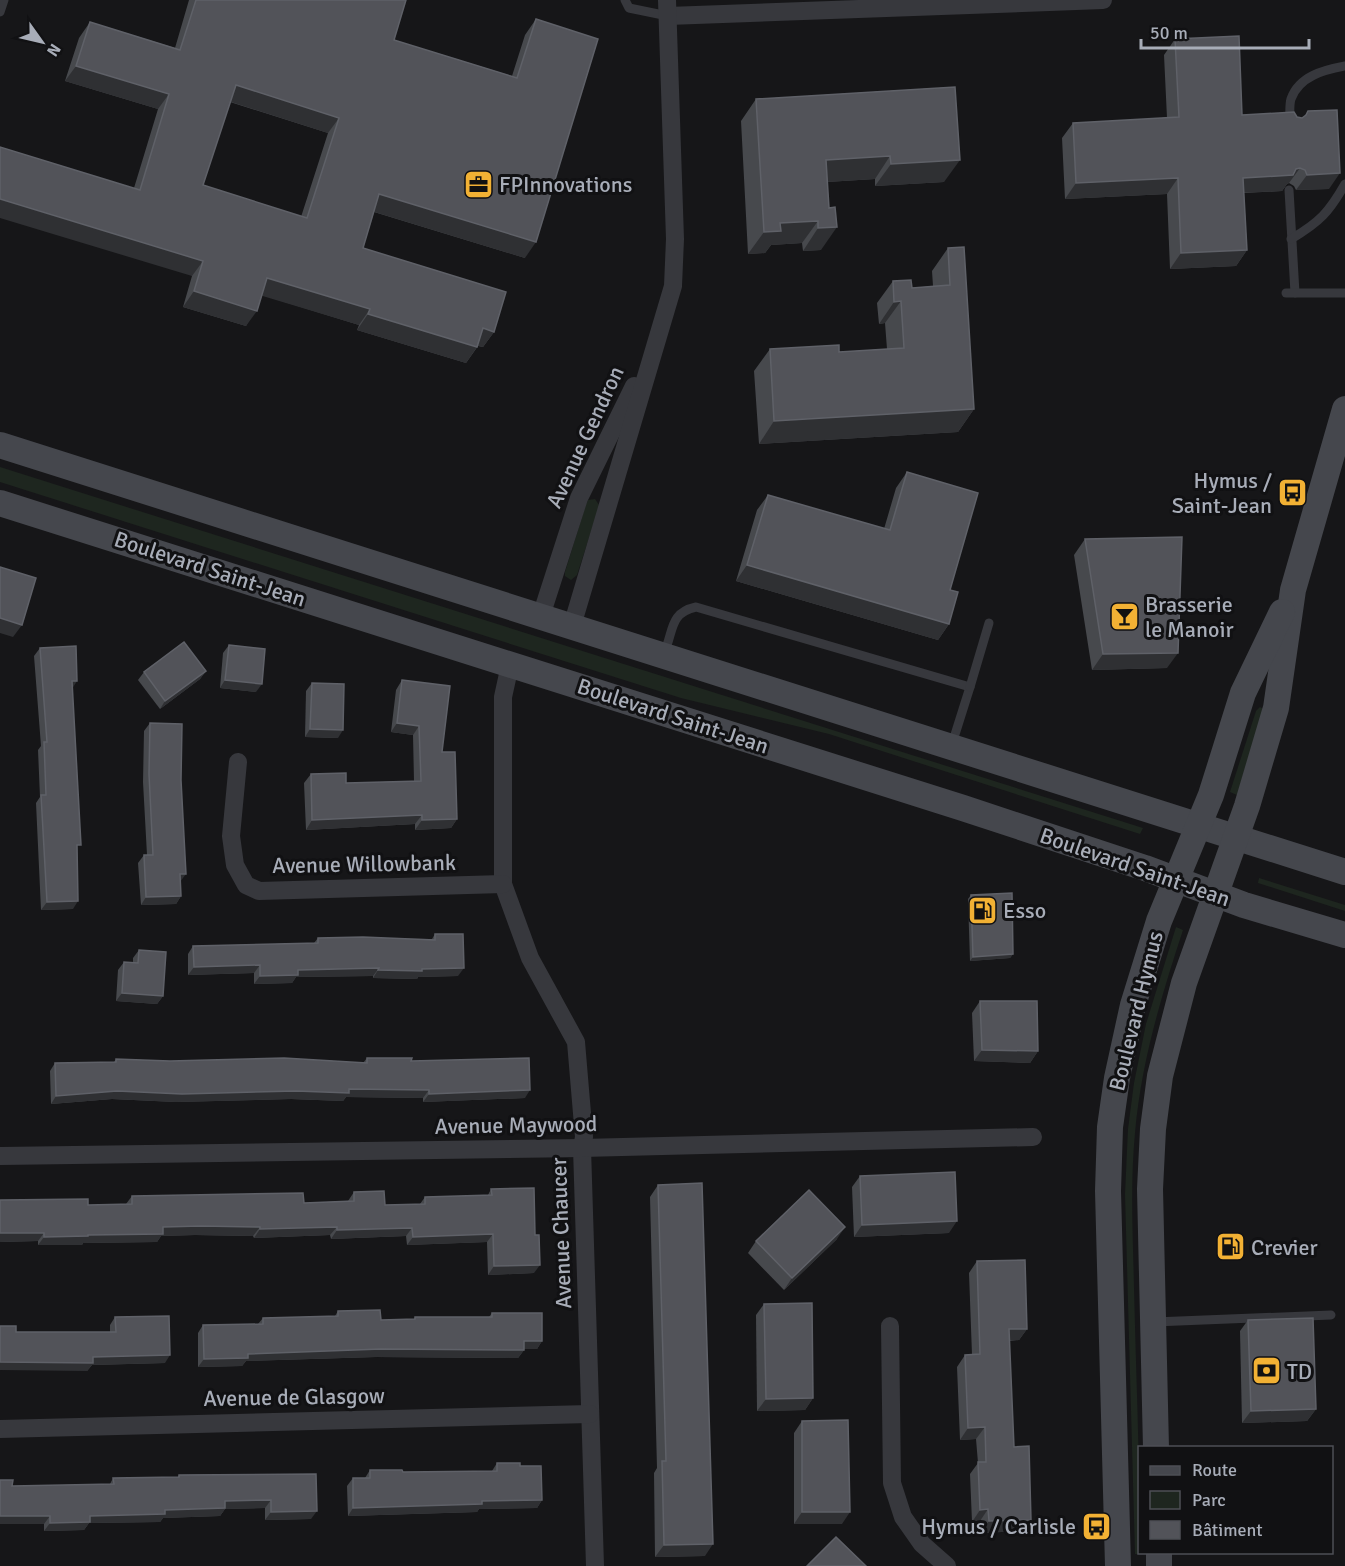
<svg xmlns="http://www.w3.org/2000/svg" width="1345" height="1566" viewBox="0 0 1345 1566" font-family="Signika,sans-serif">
<rect width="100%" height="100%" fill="#161618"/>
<g fill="#1e261f">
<polygon points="0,467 1143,828 1140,834 829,734 681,698 0,482"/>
<polygon points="595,499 599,505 598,510 577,575 571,580 565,576 565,572 586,504 588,500"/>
<polygon points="1260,707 1263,709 1237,795 1230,792 1256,711"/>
<polygon points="1259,878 1345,905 1345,911 1258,883"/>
<path d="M1176,927L1183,930C1161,997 1141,1063 1135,1133C1130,1185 1133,1237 1134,1288C1136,1376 1140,1464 1140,1552L1142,1554H1135L1125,1194L1128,1129L1134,1083L1146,1024Z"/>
</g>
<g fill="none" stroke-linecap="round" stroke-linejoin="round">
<g stroke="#37383d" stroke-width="9">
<polyline points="625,0 629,8 668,16"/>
<polyline points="0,12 4,0"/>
<path d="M1290,123C1290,116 1289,105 1291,99C1299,76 1324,70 1345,66"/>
<polyline points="1289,190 1295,293"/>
<path d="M1291,239C1320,222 1329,212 1345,184"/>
<polyline points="1286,293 1345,293"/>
<path d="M664,653C674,631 669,613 696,607L970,687L952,744"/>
<polyline points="970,687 989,623"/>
<polyline points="1154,1322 1331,1315"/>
</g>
<g stroke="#37383d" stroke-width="18">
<polyline points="668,16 1103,0"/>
<polyline points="541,616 579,498 634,386"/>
<polyline points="572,626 673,286 675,239 667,0"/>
<polyline points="510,665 503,697 503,884 530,958 576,1042 584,1137 582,1148 595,1566"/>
<polyline points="238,762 231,836 235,865 246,885 259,891 503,884"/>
<polyline points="0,1156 582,1148 1033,1137"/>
<polyline points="890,1326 892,1483 903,1517 922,1544 947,1566"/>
<polyline points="0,1429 590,1414"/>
</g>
<g stroke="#45474d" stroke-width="26">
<polyline points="0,445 1345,872"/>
<polyline points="0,503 963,808 1145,868 1244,905 1345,935"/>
<polyline points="1156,1448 1150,1189 1153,1129 1160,1076 1184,983 1247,806 1276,708 1293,590 1345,409"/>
<polyline points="1159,1552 1159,1566"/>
<polyline points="1118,1566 1108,1191 1110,1127 1117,1078 1133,1005 1159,921 1211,795 1243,693 1282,612"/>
</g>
</g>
<g fill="#47494d" fill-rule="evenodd">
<path d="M189,0H406L394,40L512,76L525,35L536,19L525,258L374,212L363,248L494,332L483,347L478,346L466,363L357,330L359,325L262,295L246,326L183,307L192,276L134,188L158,109L65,81L79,38L90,22L175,48ZM230,102L328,133L301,217L203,185Z"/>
<polygon points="1175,39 1242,115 1297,117 1302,118 1304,117 1308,111 1329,189 1296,190 1294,186 1289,183 1287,184 1282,191 1244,193 1247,250 1236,266 1170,269 1167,194 1065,199 1062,138 1073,123 1167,118 1164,55"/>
<polygon points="955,87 944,182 875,186 875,179 827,182 821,250 803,251 802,243 771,245 765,253 748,254 741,121 756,99"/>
<polygon points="948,248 974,409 958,432 759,444 754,371 770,349 839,352 887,349 885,323 879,324 877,303 893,281 912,288 933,286 932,271"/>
<polygon points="907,472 950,590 949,624 938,640 736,581 757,510 768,495 884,529 896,488"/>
<polygon points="1085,539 1167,668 1092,670 1074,555"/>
<polygon points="229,645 256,692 220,688 223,653"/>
<polygon points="40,648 72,689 77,850 73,909 41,910 36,803 40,797 38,750 41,746 34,656"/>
<polygon points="206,671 200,679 160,709 138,680 144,672"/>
<polygon points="402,680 442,752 457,819 451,828 415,830 415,824 306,830 304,783 311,774 346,783 414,781 413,735 391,732 396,690"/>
<polygon points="312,683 338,738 305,737 306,691"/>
<polygon points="150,723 181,882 181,896 176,904 141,905 138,863 144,855 147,855 143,782 144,731"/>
<polygon points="971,895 1013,954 1010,958 970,961 968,899"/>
<polygon points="435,934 458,976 418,977 417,979 373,978 373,976 296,977 292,983 254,984 254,973 188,975 188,954 193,946 314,943 318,938 432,939"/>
<polygon points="139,950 163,996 157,1004 116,1001 118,970 124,962 133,962 133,958"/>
<polygon points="980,1001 1038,1051 1030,1063 974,1061 972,1013"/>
<polygon points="367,1058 411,1061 525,1098 423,1102 423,1098 346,1097 343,1101 291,1099 176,1102 112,1099 51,1104 50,1071 55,1063 114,1062 116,1059 170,1061 363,1063"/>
<polygon points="860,1176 949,1233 854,1237 852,1187"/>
<polygon points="658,1185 705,1556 655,1557 654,1473 657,1468 650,1197"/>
<polygon points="491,1189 534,1273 488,1275 487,1242 407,1245 406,1236 331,1239 330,1235 254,1238 253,1236 195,1235 161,1236 157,1242 83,1243 82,1245 38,1245 38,1241 0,1242 88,1205 126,1204 132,1196 304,1203 348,1201 354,1192 385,1205 420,1204 425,1197 488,1195"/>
<polygon points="837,1239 784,1290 748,1253 756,1241"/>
<polygon points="977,1261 1027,1329 1019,1340 1009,1341 1014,1447 1031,1520 1023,1531 980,1533 980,1521 972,1522 970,1474 978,1463 976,1439 960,1440 957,1367 965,1355 972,1355 969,1273"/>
<polygon points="764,1304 813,1398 805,1410 757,1411 756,1315"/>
<polygon points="338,1311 381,1320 414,1319 415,1317 489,1317 492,1313 542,1341 537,1349 524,1349 524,1350 518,1358 376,1357 246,1361 242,1366 198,1367 198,1333 203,1325 258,1324 263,1318 335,1316"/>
<polygon points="115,1317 165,1363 92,1365 87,1371 16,1332 110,1332 110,1325"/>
<polygon points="1248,1320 1316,1409 1307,1421 1242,1423 1240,1331"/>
<polygon points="802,1421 842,1524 794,1524 794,1433"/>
<polygon points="497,1463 520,1466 542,1500 537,1508 479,1509 477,1512 348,1516 347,1486 353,1478 365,1478 370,1470 403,1472 492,1471"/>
<polygon points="316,1474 311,1519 265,1520 265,1508 225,1509 220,1516 163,1518 160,1522 89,1523 84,1530 44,1531 44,1524 12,1486 110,1484 113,1478 178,1477 179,1475"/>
</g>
<g fill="#2f3033">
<polygon points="76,66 169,94 158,109 65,81"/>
<polygon points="236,85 339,118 328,133 225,100"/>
<polygon points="890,156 875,179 810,183 826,160"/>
<polygon points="960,160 944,182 875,186 891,164"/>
<polygon points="1300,168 1289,183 1287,184 1282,191 1233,193 1243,178"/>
<polygon points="1340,173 1329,189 1296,190 1307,175"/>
<polygon points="1178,178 1167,194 1065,199 1076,183"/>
<polygon points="379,194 536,242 525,258 368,210"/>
<polygon points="0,199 203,261 192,276 0,218"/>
<polygon points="818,221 802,243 771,245 765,253 748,254 764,232 780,223"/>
<polygon points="837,227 821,250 803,251 818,228"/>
<polygon points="1247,250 1236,266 1170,269 1181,253"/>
<polygon points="267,278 370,309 359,325 256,294"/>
<polygon points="194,291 257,311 246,326 183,307"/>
<polygon points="901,301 885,323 879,324 894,302"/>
<polygon points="368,314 477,347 466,363 357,330"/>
<polygon points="483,328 494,332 483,347 472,344"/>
<polygon points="974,409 958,432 759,444 774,421"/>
<polygon points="747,565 949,624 938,640 736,581"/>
<polygon points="0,618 22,625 13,637 0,633"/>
<polygon points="1178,653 1167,668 1092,670 1103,654"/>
<polygon points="206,671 200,679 160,709 165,701"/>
<polygon points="225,680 262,684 256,692 220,688"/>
<polygon points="72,681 77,681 72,689"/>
<polygon points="397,723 419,726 413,735 391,732"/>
<polygon points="310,729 343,730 338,738 305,737"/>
<polygon points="422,815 415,824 306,830 312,820"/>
<polygon points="457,819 451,828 415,830 422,820"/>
<polygon points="180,874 186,874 180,882"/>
<polygon points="181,896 176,904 141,905 146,897"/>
<polygon points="78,901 73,909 41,910 47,902"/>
<polygon points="1013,954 1010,958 970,961 973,957"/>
<polygon points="260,965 254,973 188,975 194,967"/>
<polygon points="379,968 373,976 296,977 292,983 254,984 260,976 298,970"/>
<polygon points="464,968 458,976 418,977 417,979 373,978 378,970"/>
<polygon points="122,993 163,996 157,1004 116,1001"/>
<polygon points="982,1050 1038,1051 1030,1063 974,1061"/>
<polygon points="349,1089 429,1090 423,1098 346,1097 343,1101 291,1099 176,1102 112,1099 51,1104 56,1096 117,1091"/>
<polygon points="530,1090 525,1098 423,1102 429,1094"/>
<polygon points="957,1221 949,1233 854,1237 862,1225"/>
<polygon points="201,1226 260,1227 253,1236 195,1235 161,1236 157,1242 83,1243 82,1245 38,1245 44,1237 88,1235 163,1227"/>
<polygon points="337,1227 330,1235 254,1238 260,1229"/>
<polygon points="845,1227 837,1239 784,1290 792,1278"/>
<polygon points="412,1228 406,1236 331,1239 337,1230"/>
<polygon points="0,1233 44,1233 38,1241 0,1242"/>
<polygon points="493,1234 487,1242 407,1245 413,1237"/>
<polygon points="540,1265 534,1273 488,1275 494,1266"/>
<polygon points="1009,1329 1027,1329 1019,1340 1001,1341"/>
<polygon points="524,1341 542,1341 537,1349 518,1349"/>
<polygon points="381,1349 524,1350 518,1358 376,1357 246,1361 242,1366 198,1367 204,1359 248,1354"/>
<polygon points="170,1355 165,1363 92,1365 87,1371 0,1370 0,1362 93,1357"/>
<polygon points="813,1398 805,1410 757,1411 766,1399"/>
<polygon points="1316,1409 1307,1421 1242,1423 1251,1411"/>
<polygon points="985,1427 976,1439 960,1440 968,1428"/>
<polygon points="271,1500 265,1508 225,1509 220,1516 163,1518 160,1522 89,1523 84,1530 44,1531 50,1523 90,1516 165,1510 225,1501"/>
<polygon points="542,1500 537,1508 479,1509 477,1512 348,1516 353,1508 482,1501"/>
<polygon points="988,1509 980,1521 972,1522 980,1510"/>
<polygon points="317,1511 311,1519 265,1520 271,1512"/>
<polygon points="802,1512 850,1512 842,1524 794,1524"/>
<polygon points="0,1516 50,1516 44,1524 0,1524"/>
<polygon points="1031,1520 1023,1531 980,1533 989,1521"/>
<polygon points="713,1544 705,1556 655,1557 664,1545"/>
</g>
<g fill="#525359" stroke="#5f6168" stroke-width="1.5" fill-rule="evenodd">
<path d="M196,0H406L394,40L517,78L536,19L598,39L536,242L379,194L363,248L506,292L494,332L483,328L477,347L368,314L370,309L267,278L257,311L194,291L203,261L0,199V147L140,190L169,94L76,66L90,22L180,50ZM236,85L339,118L307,218L203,185Z"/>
<polygon points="1239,36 1242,115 1294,112 1297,117 1302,118 1306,115 1308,111 1337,110 1340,173 1307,175 1305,170 1300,168 1296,169 1293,175 1243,178 1247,250 1181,253 1178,178 1076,183 1073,123 1179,117 1175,39"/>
<polygon points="955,87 960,160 891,164 890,156 826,160 829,208 835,207 837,227 818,228 818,221 780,223 781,231 764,232 756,99"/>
<polygon points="964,247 974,409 774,421 770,349 839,345 839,352 904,348 901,301 894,302 893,281 911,280 912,288 950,285 948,248"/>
<polygon points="907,472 978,493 950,590 958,592 949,624 747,565 768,495 890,530"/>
<polygon points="1182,537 1178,653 1103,654 1085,539"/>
<polygon points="0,567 36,578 22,625 0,618"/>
<polygon points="184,642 206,671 165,701 144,672"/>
<polygon points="229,645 265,649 262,684 225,680"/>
<polygon points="76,646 77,681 72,681 81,845 77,845 78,901 47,902 41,795 46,795 44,742 47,742 40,648"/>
<polygon points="402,680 450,686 442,752 455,752 457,819 422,820 422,815 312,820 311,774 346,773 346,783 421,781 419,726 397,723"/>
<polygon points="312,683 344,684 343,730 310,729"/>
<polygon points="150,723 182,724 181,780 186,874 180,874 181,896 146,897 144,855 153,855 149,774"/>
<polygon points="1012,893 1013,954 973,957 971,895"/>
<polygon points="435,934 463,934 464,968 422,969 422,971 378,970 379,968 298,970 298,975 260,976 260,965 194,967 193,946 318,943 318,938 363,937 435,940"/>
<polygon points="139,950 166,952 163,996 122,993 124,962 138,963"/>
<polygon points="980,1001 1037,1001 1038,1051 982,1050"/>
<polygon points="284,1058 367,1063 367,1058 412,1058 411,1061 529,1058 530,1090 429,1094 429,1090 349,1089 349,1093 296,1091 182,1094 117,1091 56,1096 55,1063 116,1062 116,1059 170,1061"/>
<polygon points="955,1172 957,1221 862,1225 860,1176"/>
<polygon points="702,1183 713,1544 664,1545 662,1461 666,1461 658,1185"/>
<polygon points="534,1188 535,1235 539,1235 540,1265 494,1266 493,1234 413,1237 412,1228 337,1230 337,1227 260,1229 260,1227 201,1226 163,1227 163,1234 88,1235 88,1236 44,1237 44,1233 0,1233 0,1200 88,1199 88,1205 132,1204 132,1196 303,1193 304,1203 354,1201 354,1192 384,1191 385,1205 425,1204 425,1197 492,1195 491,1189"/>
<polygon points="809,1190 845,1227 792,1278 756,1241"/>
<polygon points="1025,1260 1027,1329 1009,1329 1014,1447 1029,1446 1031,1520 989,1521 988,1509 980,1510 978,1462 986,1462 985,1427 968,1428 965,1355 980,1354 977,1261"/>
<polygon points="812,1303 813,1398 766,1399 764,1304"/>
<polygon points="380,1310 381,1320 415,1319 415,1317 492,1317 492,1313 542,1313 542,1341 524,1341 524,1350 381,1349 248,1354 248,1358 204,1359 203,1325 263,1324 263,1318 338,1316 338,1311"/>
<polygon points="169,1316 170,1355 93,1357 93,1363 0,1362 0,1326 16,1326 16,1332 116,1332 115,1317"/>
<polygon points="1313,1318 1316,1409 1251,1411 1248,1320"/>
<polygon points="848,1420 850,1512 802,1512 802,1421"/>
<polygon points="497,1463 520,1463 520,1466 541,1466 542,1500 482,1501 482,1504 353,1508 353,1478 370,1478 370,1470 402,1470 403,1472 497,1471"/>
<polygon points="316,1474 317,1511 271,1512 271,1500 225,1501 225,1508 165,1510 165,1514 90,1516 90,1522 50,1523 50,1516 0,1516 0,1480 13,1480 12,1486 114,1484 113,1478 179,1477 179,1475"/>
<polygon points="836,1537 866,1566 807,1566"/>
</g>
<defs>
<symbol id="office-square" viewBox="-11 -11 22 22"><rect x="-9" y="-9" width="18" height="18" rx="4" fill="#f2b134" stroke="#111113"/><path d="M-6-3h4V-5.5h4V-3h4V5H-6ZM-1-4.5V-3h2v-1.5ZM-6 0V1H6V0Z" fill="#111"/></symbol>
<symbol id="bus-square" viewBox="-11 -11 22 22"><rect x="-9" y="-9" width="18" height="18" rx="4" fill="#f2b134" stroke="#111113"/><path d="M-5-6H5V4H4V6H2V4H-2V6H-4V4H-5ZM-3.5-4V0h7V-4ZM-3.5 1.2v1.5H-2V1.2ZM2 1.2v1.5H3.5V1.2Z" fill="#111"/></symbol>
<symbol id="bar-square" viewBox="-11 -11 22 22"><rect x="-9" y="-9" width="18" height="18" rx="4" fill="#f2b134" stroke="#111113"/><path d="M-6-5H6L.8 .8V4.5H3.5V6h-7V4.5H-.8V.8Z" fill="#111"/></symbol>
<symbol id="fuel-square" viewBox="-11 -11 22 22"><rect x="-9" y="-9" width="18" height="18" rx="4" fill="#f2b134" stroke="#111113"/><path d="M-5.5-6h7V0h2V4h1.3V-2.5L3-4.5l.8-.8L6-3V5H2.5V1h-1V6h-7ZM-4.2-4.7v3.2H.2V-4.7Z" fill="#111"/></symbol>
<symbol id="bank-square" viewBox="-11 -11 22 22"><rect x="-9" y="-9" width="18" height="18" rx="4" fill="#f2b134" stroke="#111113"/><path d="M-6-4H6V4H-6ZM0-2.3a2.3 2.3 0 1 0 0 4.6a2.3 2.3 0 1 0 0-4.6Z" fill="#111"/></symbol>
</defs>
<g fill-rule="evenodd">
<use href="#office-square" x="462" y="168" width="33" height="33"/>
<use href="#bus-square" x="1276" y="476" width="33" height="33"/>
<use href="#bar-square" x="1108" y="600" width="33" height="33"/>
<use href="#fuel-square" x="966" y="894" width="33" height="33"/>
<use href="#fuel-square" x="1214" y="1230" width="33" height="33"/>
<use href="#bank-square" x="1250" y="1354" width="33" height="33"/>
<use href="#bus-square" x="1080" y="1510" width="33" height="33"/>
</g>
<g text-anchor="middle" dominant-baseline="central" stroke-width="6" stroke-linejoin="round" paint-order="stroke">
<g font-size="22" fill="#a8adb8" stroke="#111113" text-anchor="start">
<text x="499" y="184">FPInnovations</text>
<text x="1272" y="480" text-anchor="end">Hymus /<tspan x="1272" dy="25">Saint-Jean</tspan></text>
<text x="1145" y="604">Brasserie<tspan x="1145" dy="25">le Manoir</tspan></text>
<text x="1003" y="910">Esso</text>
<text x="1251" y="1247">Crevier</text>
<text x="1287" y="1371">TD</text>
<text x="1076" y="1526" text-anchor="end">Hymus / Carlisle</text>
</g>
<g font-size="22" fill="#a8adb8" stroke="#111113">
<text transform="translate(585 437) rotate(-65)">Avenue Gendron</text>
<text transform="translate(210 569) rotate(18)">Boulevard Saint-Jean</text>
<text transform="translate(673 716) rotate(18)">Boulevard Saint-Jean</text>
<text transform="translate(364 864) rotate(-1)">Avenue Willowbank</text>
<text transform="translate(1135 867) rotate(19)">Boulevard Saint-Jean</text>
<text transform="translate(1136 1011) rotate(-76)">Boulevard Hymus</text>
<text transform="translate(516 1125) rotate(-1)">Avenue Maywood</text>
<text transform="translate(561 1233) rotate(-92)">Avenue Chaucer</text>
<text transform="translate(294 1397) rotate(-1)">Avenue de Glasgow</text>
</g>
</g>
<rect x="1138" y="1446" width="195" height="108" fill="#111113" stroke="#4d4f55" stroke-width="1.5"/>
<rect x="1150" y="1466" width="30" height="9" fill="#45474d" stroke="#4d4f55" stroke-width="1.5"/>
<text x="1192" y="1476" font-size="18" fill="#a8adb8">Route</text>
<rect x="1150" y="1491" width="30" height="18" fill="#1e261f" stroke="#4d4f55" stroke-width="1.5"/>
<text x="1192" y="1506" font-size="18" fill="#a8adb8">Parc</text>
<rect x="1150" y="1521" width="30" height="18" fill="#525359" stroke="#4d4f55" stroke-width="1.5"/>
<text x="1192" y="1536" font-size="18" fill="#a8adb8">Bâtiment</text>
<g transform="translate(42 42) rotate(124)" stroke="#111113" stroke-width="4.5" paint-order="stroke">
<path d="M0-4.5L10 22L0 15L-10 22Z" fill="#a8adb8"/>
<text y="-9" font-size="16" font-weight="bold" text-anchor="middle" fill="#a8adb8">N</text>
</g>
<path d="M1141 39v9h168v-9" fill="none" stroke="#a8adb8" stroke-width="3"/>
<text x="1150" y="39" font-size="18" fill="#a8adb8" stroke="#111113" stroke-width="4.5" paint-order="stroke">50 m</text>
</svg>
